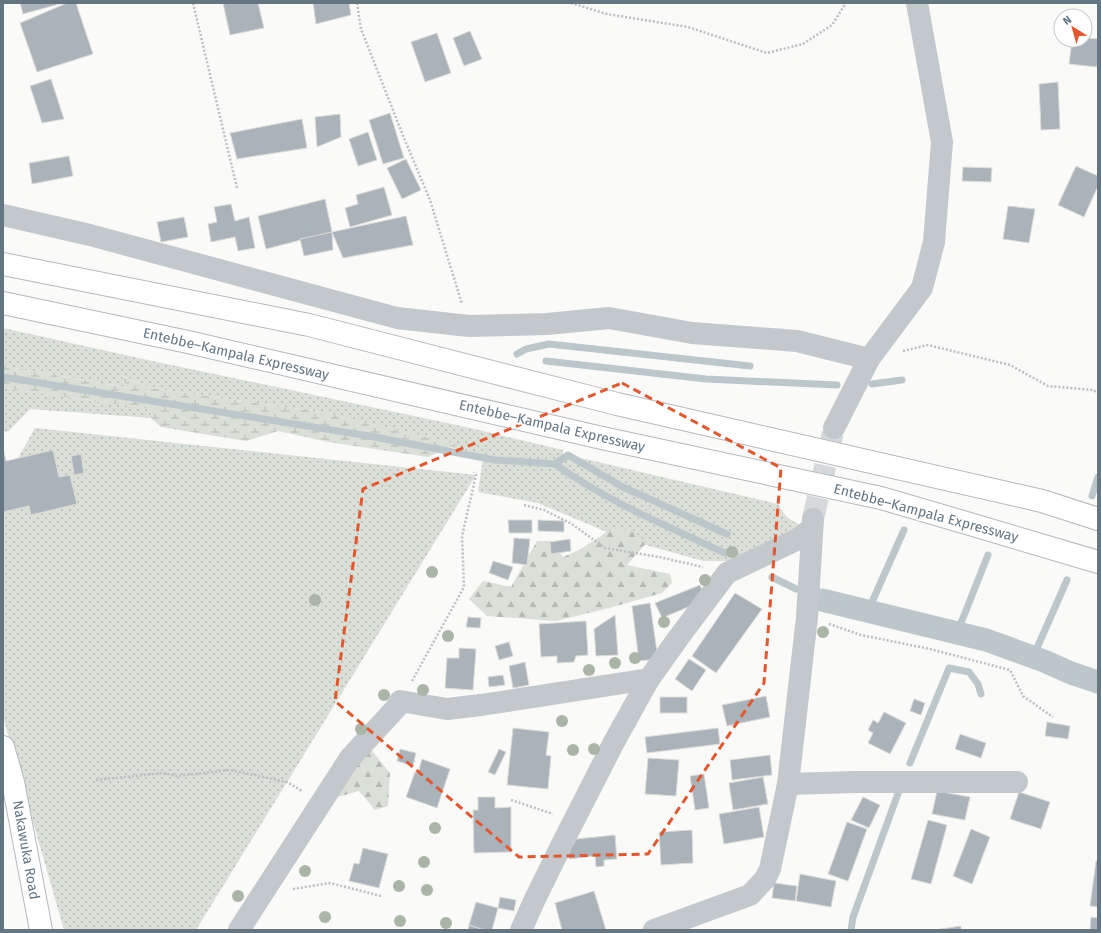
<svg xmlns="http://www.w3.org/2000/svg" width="1101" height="933" viewBox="0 0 1101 933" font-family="'Fira Sans',sans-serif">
<defs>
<pattern id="grass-dots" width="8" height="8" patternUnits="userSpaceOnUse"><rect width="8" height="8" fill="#dadfd7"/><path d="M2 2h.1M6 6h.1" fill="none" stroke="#b4b9b4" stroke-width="1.8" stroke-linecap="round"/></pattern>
<pattern id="forest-firs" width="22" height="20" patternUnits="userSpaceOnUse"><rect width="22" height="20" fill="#dadfd7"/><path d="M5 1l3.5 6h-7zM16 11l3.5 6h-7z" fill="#b4b9b4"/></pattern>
<pattern id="wetland-marsh" width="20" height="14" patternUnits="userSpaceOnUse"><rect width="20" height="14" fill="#dadfd7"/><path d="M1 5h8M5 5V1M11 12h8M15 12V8" fill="none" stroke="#b4b9b4"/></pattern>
</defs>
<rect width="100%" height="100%" fill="#fafaf8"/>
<g fill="url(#grass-dots)">
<polygon points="3,328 143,359 466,427 563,450 563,455 555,461 496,457 448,447 456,444 322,412 151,388 121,375 131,388 3,366"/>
<polygon points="3,388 152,409 151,418 30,409 9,431 3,432"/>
<polygon points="35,428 476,475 196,930 64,930 3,717 3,485"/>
<path d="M568,455L778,504C784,515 788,519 799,524L780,537L751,553L727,561H703L621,538L538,503L478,492L483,458L495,460L555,464Z"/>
</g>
<g fill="url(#forest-firs)">
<polygon points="613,528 630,530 647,542 627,565 670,574 672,583 662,593 613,607 556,621 487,616 469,599 483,581 511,587 537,541 552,541 563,557 579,550"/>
<polygon points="369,747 390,773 388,806 375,810 359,791 334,798"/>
</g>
<polygon fill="url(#wetland-marsh)" points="3,366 130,388 120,375 151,388 322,412 457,444 428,457 328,442 278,431 246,441 161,427 151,418 152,409 3,388"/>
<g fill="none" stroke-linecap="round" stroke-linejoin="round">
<g stroke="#bbc7cb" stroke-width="7">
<polyline points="517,354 526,349 549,344 750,366"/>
<polyline points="546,361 706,379 837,385"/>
<polyline points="3,377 369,436 495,460 555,464 568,455 623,487 727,534"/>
<polyline points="872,384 902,380"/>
<path d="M555,464C608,502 667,526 725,553"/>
<polyline points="1092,496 1098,477"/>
<polyline points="772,577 796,589"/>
<polyline points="868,611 904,530"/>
<polyline points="957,633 988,555"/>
<polyline points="1033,657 1067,580"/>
<polyline points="910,763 949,668 969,672 978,684 981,694"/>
<polyline points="851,930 853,917 900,788"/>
</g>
<polyline stroke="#bbc7cb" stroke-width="23" points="822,600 986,640 1044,661 1071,673 1098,682"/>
</g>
<g fill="#aab3b9" stroke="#dcdcda">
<polygon points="20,3 63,3 23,14"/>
<polygon points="67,3 76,3 93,54 37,72 20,23"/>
<polygon points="223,3 258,3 264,28 230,35"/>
<polygon points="313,3 349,3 351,15 316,24"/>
<polygon points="470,31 482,59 464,66 453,38"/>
<polygon points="437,33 451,73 425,82 411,42"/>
<polygon points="1085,38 1098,39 1098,56 1097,67 1069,64 1072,40 1085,40"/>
<polygon points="51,79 64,119 42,123 30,86"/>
<polygon points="1058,82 1060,129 1041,130 1039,84"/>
<polygon points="390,113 404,158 383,164 369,120"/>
<polygon points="340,114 341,137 317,147 315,117"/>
<polygon points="302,119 307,148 237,159 230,133"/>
<polygon points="368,132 377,160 358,166 349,139"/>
<polygon points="69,156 73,176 32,184 29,163"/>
<polygon points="406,159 421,190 402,199 387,168"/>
<polygon points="1076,166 1098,176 1098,186 1084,217 1058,205"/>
<polygon points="963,167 992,168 991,182 962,181"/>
<polygon points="384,187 392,215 350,227 345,208 358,204 356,195"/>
<polygon points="325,199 332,232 266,249 258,216"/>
<polygon points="231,204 235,221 249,217 255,248 238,251 235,237 211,242 208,224 217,222 214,207"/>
<polygon points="1008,206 1035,209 1029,243 1003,239"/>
<polygon points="406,216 413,245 343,258 332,232"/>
<polygon points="184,217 188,237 161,242 157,222"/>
<polygon points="332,232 333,250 304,256 300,239"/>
<polygon points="3,448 6,461 53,450 59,477 70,475 77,504 31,515 29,506 3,512"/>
<polygon points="81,454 84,473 74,475 71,456"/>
<polygon points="508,520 532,520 532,533 509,533"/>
<polygon points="538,520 564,521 564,532 538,531"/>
<polygon points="514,538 530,539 527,565 512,563"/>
<polygon points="570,539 571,551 551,554 550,542"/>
<polygon points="493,561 513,567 508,580 489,573"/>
<polygon points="700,585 703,592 693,605 662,618 655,603"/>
<polygon points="735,593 762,609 716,673 692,656"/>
<polygon points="650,603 658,659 639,661 632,606"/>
<polygon points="615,615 618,655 596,656 594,629"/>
<polygon points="468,617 481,618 480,628 466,627"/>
<polygon points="586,621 588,655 576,656 574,662 557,663 557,656 541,657 539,624"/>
<polygon points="509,642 513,656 499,660 495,646"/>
<polygon points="459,648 476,649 473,690 445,688 447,658 459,658"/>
<polygon points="689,659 706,670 692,691 675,679"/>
<polygon points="525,662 529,685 513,688 509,666"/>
<polygon points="503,675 505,685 489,687 488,677"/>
<polygon points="766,696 770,717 727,726 722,705"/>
<rect x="660" y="697" width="27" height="16"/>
<polygon points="914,699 925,703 921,715 910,711"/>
<polygon points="884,712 906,723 890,754 868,743 873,733 868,730 873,720 878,723"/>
<polygon points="1047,722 1070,726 1068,739 1045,736"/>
<polygon points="513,728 549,732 546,755 551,756 548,789 507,785"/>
<polygon points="718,728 720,744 647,753 645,737"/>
<polygon points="960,734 986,743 981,758 955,749"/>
<polygon points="400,749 416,753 413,766 397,761"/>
<polygon points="499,749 506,752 495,775 488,772"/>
<polygon points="770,755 772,775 732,780 730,760"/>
<polygon points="648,758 679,760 676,796 645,794"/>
<polygon points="422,759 450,769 437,808 406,797 415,772 418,773"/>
<polygon points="704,774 709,808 695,810 690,776"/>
<polygon points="763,777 768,804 733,810 729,783"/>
<polygon points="937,791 970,797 965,820 932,814"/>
<polygon points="1019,792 1050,802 1041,829 1010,819"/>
<polygon points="478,797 495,797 495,808 511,807 511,852 474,853 473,810 478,810"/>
<polygon points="863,797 880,805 869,828 851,820"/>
<polygon points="759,807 764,837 724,844 719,814"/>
<polygon points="928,820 947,825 931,884 911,879"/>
<polygon points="847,822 867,829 848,881 828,874"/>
<polygon points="971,829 990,837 972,884 953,876"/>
<polygon points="692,830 693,863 661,865 659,832"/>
<polygon points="615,835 617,859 604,860 604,866 596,867 595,856 569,859 567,840"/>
<polygon points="363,848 388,854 379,888 349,881 354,863 359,864"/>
<polygon points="1096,861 1098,861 1098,907 1090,906"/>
<polygon points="800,874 836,881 831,907 796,901"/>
<polygon points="774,883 797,886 795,901 772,898"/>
<polygon points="594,891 606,930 562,930 555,903"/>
<polygon points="500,897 516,900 514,911 498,908"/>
<polygon points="476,902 498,908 492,930 481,929 469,925"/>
<polygon points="1091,917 1098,918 1098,930 1090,930"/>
<polygon points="469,925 481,929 480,930 468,930"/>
<polygon points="961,926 961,930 934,930"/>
</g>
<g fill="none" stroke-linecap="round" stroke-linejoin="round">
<polyline stroke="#d5d9db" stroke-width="22" stroke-dasharray="22 11" stroke-linecap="butt" points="813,519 834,428"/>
<defs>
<polyline id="secondary" points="3,747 13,782 41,930"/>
<g id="motorway">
<polyline points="3,264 309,325 617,404 1042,501 1098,519"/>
<polyline points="3,303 188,342 602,438 881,498 980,527 1098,562"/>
</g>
</defs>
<use href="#secondary" stroke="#b3babf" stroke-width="24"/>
<use href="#motorway" stroke="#b4b9bd" stroke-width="24"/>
<g stroke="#bbbfc2" stroke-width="2.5" stroke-dasharray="2 2" stroke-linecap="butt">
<polyline points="193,3 237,188"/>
<polyline points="357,3 361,29 404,138 430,200 462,304"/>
<polyline points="571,3 607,14 688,27 767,53 803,44 832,25 846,3"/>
<polyline points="903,351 928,345 1010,365 1048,386 1093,390 1098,393"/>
<polyline points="524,505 544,510 572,524 605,548 659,557 703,567"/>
<polyline points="829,624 861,635 930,649 1010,670 1023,696 1053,717"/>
<polyline points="412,681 464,587 462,536 476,475 474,472"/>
<polyline points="96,780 163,773 177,776 230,770 287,782 302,791"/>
<polyline points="511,800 553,814"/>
<polyline points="293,889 330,883 381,896"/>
</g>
<g stroke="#c3c8cc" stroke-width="22">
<polyline points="3,215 90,235 397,318 469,326 547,324 609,318 692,333 797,341 869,359"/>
<polyline points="834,428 869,359 922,288 934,242 942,142 917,3"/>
<polyline points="788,784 807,617 813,519"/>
<polyline points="239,930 350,758 397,707 400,701 447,709 481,705 649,679"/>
<polyline points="521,930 535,899 563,842 614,742 649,679 679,637 727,573 794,541 812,529"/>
<polyline points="654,930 750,895 765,879 770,869 788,784 855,782 1017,782"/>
</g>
<use href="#secondary" stroke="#fff" stroke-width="22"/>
<use href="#motorway" stroke="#fff" stroke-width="22"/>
</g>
<g fill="#aab4a7">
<circle cx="732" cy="552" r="6"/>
<circle cx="432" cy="572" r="6"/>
<circle cx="705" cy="580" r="6"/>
<circle cx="315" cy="600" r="6"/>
<circle cx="664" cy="622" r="6"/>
<circle cx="823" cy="632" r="6"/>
<circle cx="448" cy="636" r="6"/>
<circle cx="635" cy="658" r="6"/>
<circle cx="615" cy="663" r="6"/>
<circle cx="589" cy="670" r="6"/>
<circle cx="423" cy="690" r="6"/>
<circle cx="384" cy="695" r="6"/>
<circle cx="562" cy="721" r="6"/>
<circle cx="361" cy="729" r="6"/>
<circle cx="594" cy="749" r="6"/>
<circle cx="573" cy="750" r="6"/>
<circle cx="435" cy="828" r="6"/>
<circle cx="424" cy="862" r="6"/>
<circle cx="305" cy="871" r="6"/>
<circle cx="399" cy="886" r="6"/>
<circle cx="427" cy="890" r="6"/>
<circle cx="238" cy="896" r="6"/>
<circle cx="325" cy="917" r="6"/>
<circle cx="400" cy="921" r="6"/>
<circle cx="446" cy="923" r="6"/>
</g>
<path fill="none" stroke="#e4572e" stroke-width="3" stroke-dasharray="8 5" stroke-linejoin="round" d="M622,383L781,468L764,683L648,854L519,857L335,701L363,489Z"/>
<g text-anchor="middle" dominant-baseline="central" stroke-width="4" stroke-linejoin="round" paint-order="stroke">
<g font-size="14" fill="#657683" stroke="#fff">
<text transform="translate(236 354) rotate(13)">Entebbe–Kampala Expressway</text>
<text transform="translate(552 426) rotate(13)">Entebbe–Kampala Expressway</text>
<text transform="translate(926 513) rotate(15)">Entebbe–Kampala Expressway</text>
<text transform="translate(26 850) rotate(80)">Nakawuka Road</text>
</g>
</g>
<rect width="1101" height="933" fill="none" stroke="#657683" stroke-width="8"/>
<g transform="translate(1073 28) rotate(323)"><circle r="19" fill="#ffffff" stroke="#c1c8cd"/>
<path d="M0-3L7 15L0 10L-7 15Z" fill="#e4572e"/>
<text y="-6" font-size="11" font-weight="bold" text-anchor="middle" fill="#657683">N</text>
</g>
</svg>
